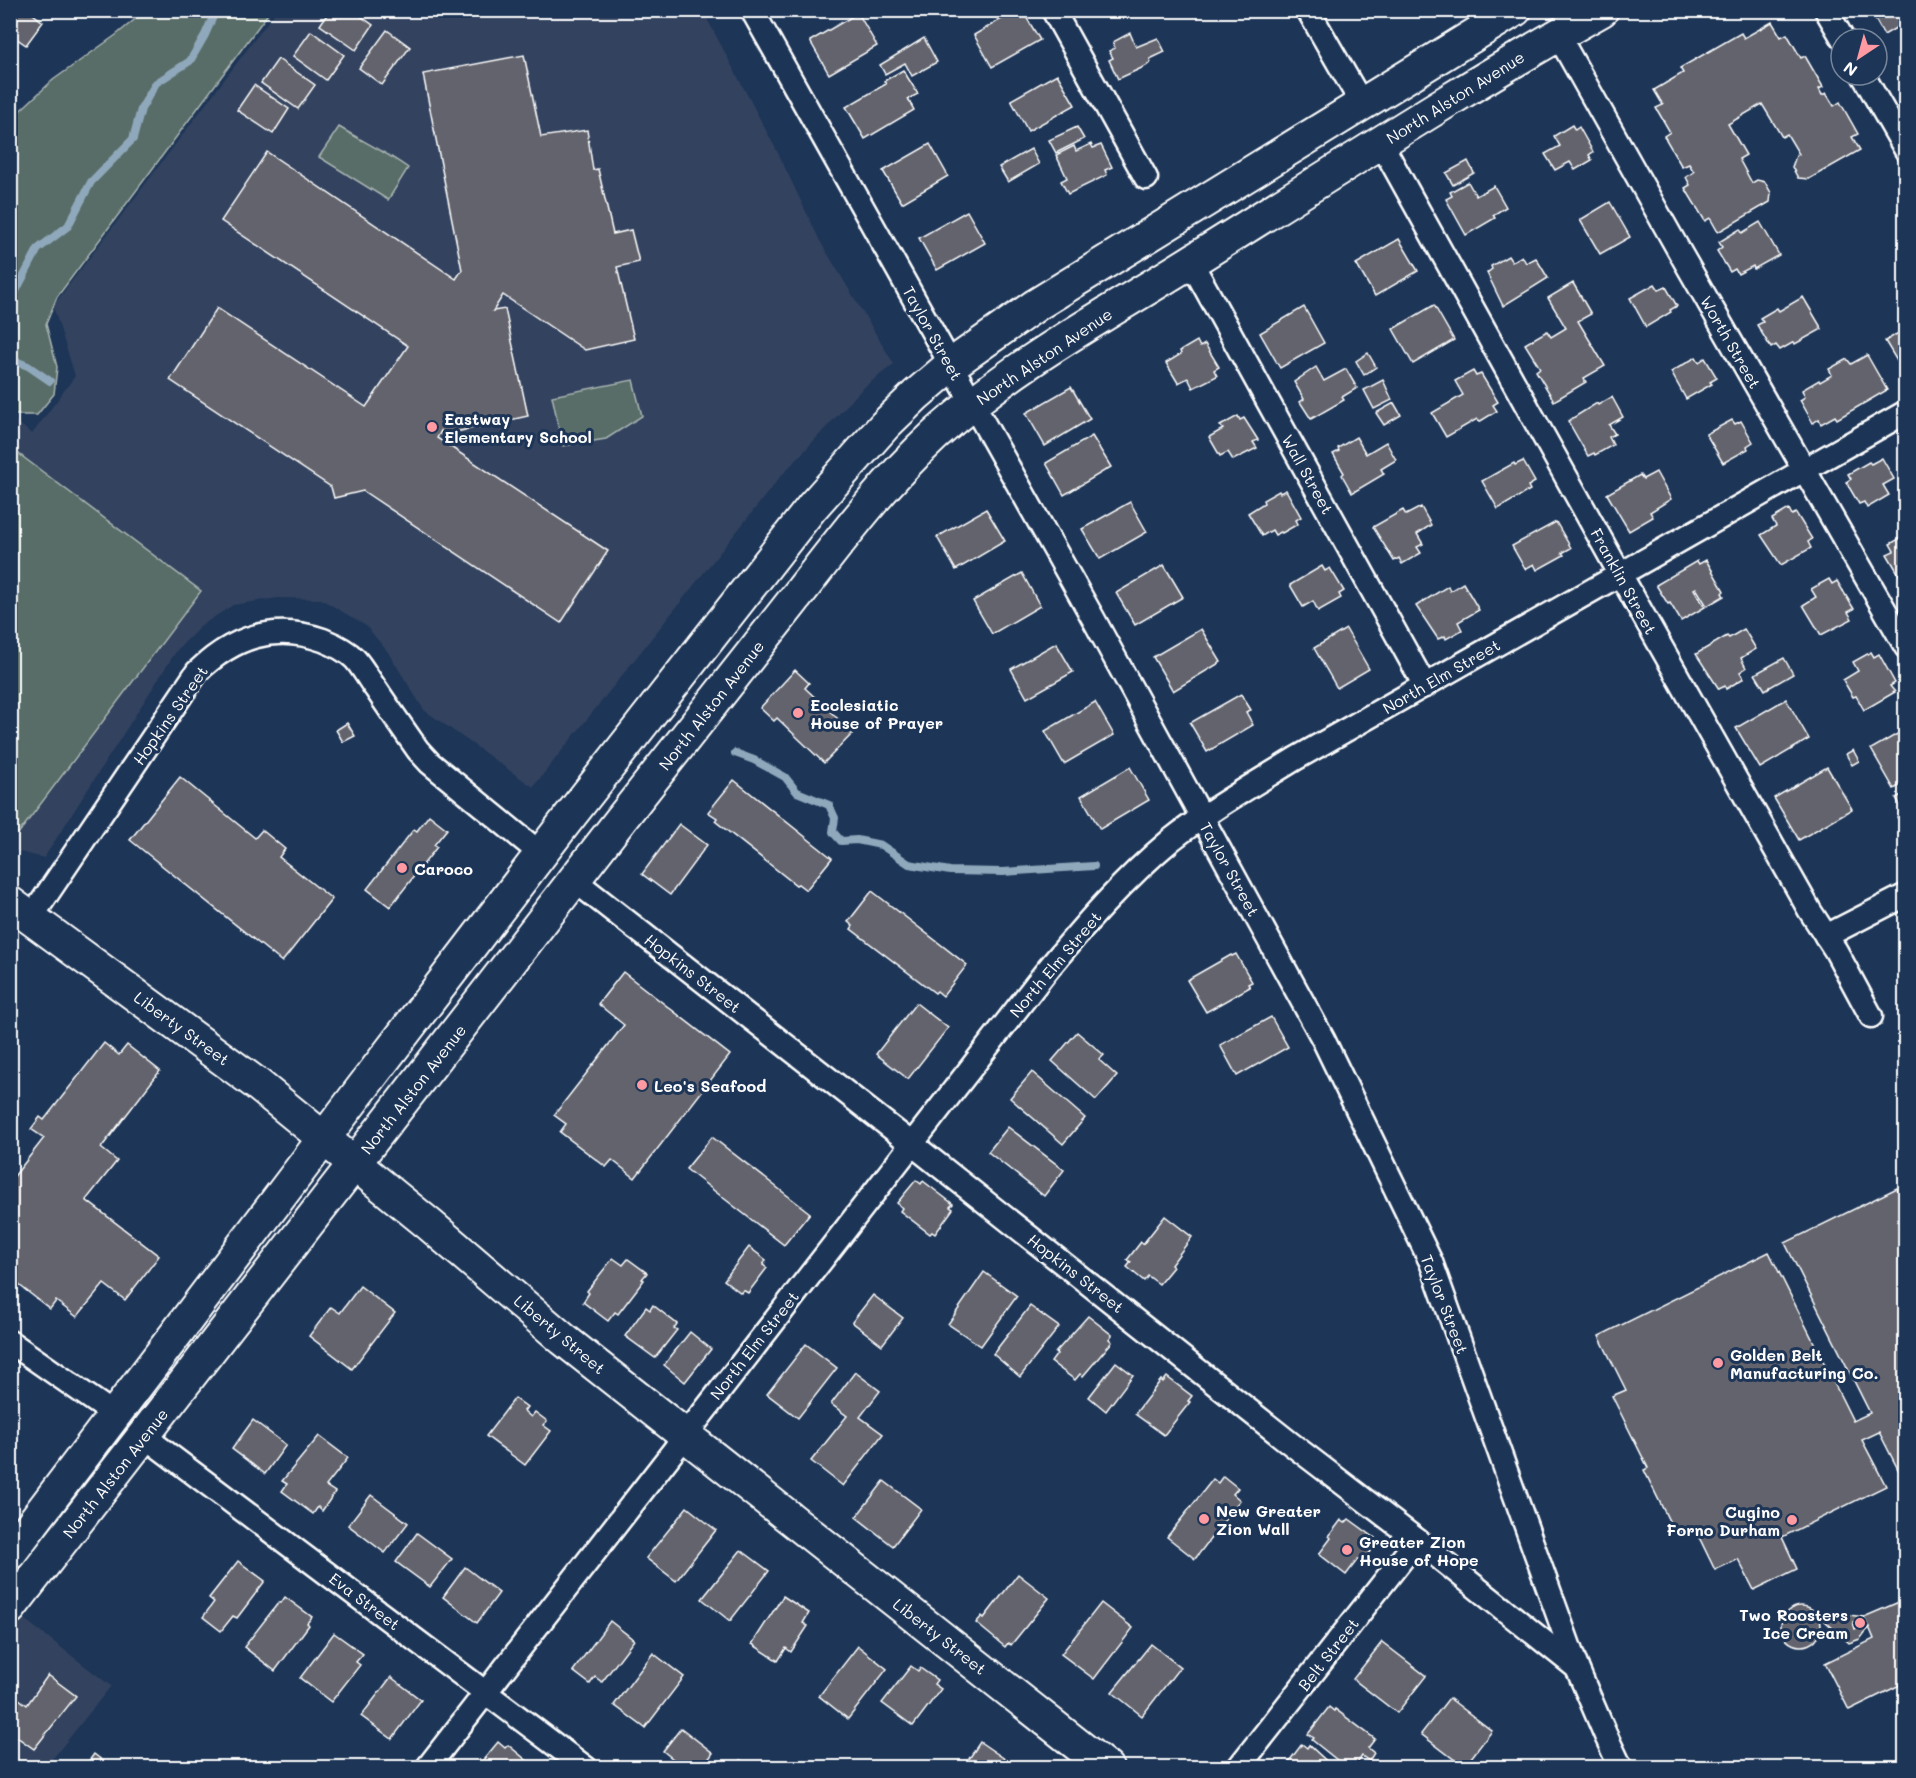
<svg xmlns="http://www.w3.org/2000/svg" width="1916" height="1778" viewBox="0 0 1916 1778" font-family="Mali,sans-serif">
<rect width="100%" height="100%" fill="#1d3557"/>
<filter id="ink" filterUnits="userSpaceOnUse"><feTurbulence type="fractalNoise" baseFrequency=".0167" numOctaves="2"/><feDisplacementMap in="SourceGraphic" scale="12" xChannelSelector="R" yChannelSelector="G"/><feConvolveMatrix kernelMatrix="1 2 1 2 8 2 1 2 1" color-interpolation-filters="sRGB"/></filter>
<g filter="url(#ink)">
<g fill="#32435e">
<polygon points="276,11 703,11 778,153 820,241 894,364 863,388 781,476 533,787 424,710 387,651 366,626 321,599 278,598 233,605 202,625 177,650 44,858 11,850 11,418 13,419 32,434 75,376 53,306"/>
<polygon points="10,1608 111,1686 46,1767 11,1767"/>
</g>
<g fill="#586d68" stroke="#acb6b4" stroke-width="1.5">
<polygon points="145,11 270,11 57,297 46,324 57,367 54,394 37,415 11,415 11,119 53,80 116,35"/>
<path d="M339,127C362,141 386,152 408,168L388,200L319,157Z"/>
<polygon points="633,380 642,416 606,439 563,446 552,396"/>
<polygon points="11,448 201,591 18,834 10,828"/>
</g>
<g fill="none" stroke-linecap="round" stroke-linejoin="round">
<g stroke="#8fa8bb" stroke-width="8">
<polyline points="10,294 16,291 38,249 68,226 91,182 133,139 141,109 156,83 190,61 205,35 216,10"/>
<polyline points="10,359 28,366 50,381"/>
<polyline points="735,753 754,760 785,777 797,792 829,805 835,818 833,832 841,841 857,840 881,845 909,864 950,871 1003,872 1094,866"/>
</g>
</g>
<g fill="#64646d" stroke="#fff" stroke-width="1.5">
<polygon points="10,10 28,10 43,22 26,45 10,34"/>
<polygon points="330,10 352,10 373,25 356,50 320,25"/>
<polygon points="1017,10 1022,10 1040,40 992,67 974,35"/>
<polygon points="1086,10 1099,10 1090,16"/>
<polygon points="1889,10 1906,10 1906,22 1884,35 1875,19"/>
<polygon points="858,13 877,46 829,74 810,41"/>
<polygon points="1772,22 1781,37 1787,34 1801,58 1805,56 1823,87 1819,89 1822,95 1826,93 1834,106 1840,102 1858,134 1852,137 1860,150 1809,179 1798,178 1792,167 1796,156 1799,154 1787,134 1782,137 1762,104 1728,124 1746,155 1739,159 1752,183 1757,180 1765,182 1771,193 1770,202 1718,232 1710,218 1705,221 1685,188 1690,185 1686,177 1694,172 1689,164 1682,167 1664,136 1670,132 1656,108 1663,105 1654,90 1683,73 1680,68 1741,33 1744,38"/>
<polygon points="387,30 410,47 382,85 359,68"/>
<polygon points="311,31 344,55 326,80 293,56"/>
<polygon points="1130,33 1136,47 1158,38 1165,52 1150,59 1151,62 1146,66 1118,79 1109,60 1113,58 1109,51 1115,48 1113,42"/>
<polygon points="924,38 937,62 912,76 905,63 885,74 880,65"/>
<polygon points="524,55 541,137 587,130 593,170 598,169 613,234 631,230 639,262 617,267 634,339 585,350 503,295 493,311 505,309 528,416 442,435 441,431 437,438 608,551 561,623 363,491 334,498 331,487 170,380 217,308 366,407 408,346 221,221 267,152 456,279 462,270 423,74"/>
<polygon points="278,59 315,85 298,109 261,83"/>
<polygon points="903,70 918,94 908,99 914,110 865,139 846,107 886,84 884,81"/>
<polygon points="1057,74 1075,105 1028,131 1011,100"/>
<polygon points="254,85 289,109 273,134 237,110"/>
<polygon points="1572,125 1575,130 1579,127 1593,152 1589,155 1592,160 1575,170 1570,162 1555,170 1545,154 1560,146 1554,136"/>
<polygon points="1077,127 1084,139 1056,153 1049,140"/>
<polygon points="930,144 948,176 902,203 883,171"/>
<polygon points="1091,144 1093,148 1101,145 1112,167 1105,170 1107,175 1068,194 1061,181 1067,178 1056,155 1074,146 1076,151"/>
<polygon points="1031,149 1039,164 1008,182 999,167"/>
<polygon points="1468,161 1474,173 1453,185 1446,173"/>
<polygon points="1468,182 1476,196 1494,186 1506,207 1493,215 1495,218 1466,235 1446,199 1452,196 1450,192"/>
<polygon points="1610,202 1630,237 1600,254 1580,220"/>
<polygon points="967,211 985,243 937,270 919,238"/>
<polygon points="1760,222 1779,255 1754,269 1753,266 1738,274 1735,269 1730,272 1717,251 1722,247 1719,242 1740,229 1742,233"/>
<polygon points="1399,239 1418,271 1375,296 1356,264"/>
<polygon points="1508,256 1512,262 1522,256 1526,263 1536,258 1548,278 1503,306 1487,273 1492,269 1491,266"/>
<polygon points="1573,283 1591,314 1578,321 1605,366 1584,378 1586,382 1554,401 1536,371 1540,368 1525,344 1547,331 1551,337 1566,328 1548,298"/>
<polygon points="1655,284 1659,290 1666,287 1677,306 1670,310 1671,312 1646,327 1630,298"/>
<polygon points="1803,297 1822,329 1795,344 1794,342 1780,350 1776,345 1771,348 1757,325 1763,322 1760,318 1777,308 1779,311"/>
<polygon points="1434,305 1454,340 1413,364 1393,329"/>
<polygon points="1304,307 1324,343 1280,368 1260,333"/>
<polygon points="1906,319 1906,376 1885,341 1902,331 1898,323"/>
<polygon points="1197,341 1200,347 1205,344 1219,367 1214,370 1217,376 1193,388 1188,378 1178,383 1166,363 1181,354 1180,351"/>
<polygon points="1368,353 1376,367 1364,375 1356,361"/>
<polygon points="1867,355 1887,390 1837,419 1835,416 1821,424 1819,419 1813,423 1800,400 1805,397 1802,390 1819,380 1820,382 1832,375 1829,369 1847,359 1851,364"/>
<polygon points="1696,357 1699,362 1705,358 1717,378 1710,382 1712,384 1686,399 1671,372"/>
<polygon points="1316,367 1324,381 1346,369 1357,388 1342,397 1344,400 1311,419 1300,402 1304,399 1294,382"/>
<polygon points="1473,371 1476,376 1481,374 1498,402 1493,405 1497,411 1479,422 1477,419 1446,437 1432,413 1463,395 1455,381"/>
<polygon points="1383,380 1392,400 1374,409 1364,390"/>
<polygon points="1071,387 1090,419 1045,446 1026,413"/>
<polygon points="1612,397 1623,417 1609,425 1615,434 1609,437 1613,445 1595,455 1594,453 1588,456 1568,421 1597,403 1598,405"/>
<polygon points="1394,403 1401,415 1384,425 1376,413"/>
<polygon points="1238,416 1240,420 1244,418 1258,440 1253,442 1257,448 1233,460 1228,452 1220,456 1209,437 1223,429 1220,426"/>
<polygon points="1732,420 1735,424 1741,421 1753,442 1747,446 1748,449 1723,463 1706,434"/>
<polygon points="1092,436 1111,467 1064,495 1046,463"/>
<polygon points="1356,437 1366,454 1386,442 1396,460 1381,469 1384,474 1352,493 1342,475 1344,473 1333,454 1339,451 1338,448"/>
<polygon points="1882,458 1894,479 1883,485 1889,495 1867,508 1864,502 1859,504 1846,482 1851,479 1848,474 1869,462 1871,464"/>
<polygon points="1523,461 1535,482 1528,486 1530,490 1498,509 1482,481 1514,463 1515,465"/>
<polygon points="1656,472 1671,499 1650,512 1653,517 1629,531 1607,494 1640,475 1643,479"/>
<polygon points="1286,490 1301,517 1296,520 1298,524 1282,533 1281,532 1275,535 1272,530 1262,536 1248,513 1264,503 1263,500 1279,491 1280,493"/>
<polygon points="1130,502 1147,532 1100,559 1082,529"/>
<polygon points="1421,507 1431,525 1417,534 1423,544 1417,547 1421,553 1402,564 1399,558 1394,561 1373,527 1403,510 1406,515"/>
<polygon points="986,509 1005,541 956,570 937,537"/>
<polygon points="1789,509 1792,515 1796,513 1812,539 1808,542 1811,548 1781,565 1761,535 1776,526 1772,519"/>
<polygon points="1556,522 1571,548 1562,553 1564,555 1537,570 1534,564 1525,569 1512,546"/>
<polygon points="1906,535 1906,573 1900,576 1887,554 1894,551 1890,544"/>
<polygon points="1706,560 1724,591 1722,593 1724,596 1707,606 1696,588 1694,589 1705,607 1681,621 1670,603 1668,604 1656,585 1697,561 1699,564"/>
<polygon points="1164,565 1183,597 1135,625 1116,593"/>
<polygon points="1322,566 1325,571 1330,568 1344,591 1339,594 1341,598 1318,611 1313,601 1303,607 1290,585"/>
<polygon points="1022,573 1040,606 992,634 973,601"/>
<polygon points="1829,579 1832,584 1837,581 1854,609 1848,612 1852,619 1821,635 1803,605 1816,597 1811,589"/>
<polygon points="1463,583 1479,610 1458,622 1462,630 1446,639 1445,636 1438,639 1416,606 1448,586 1450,591"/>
<polygon points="1201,629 1221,662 1173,691 1153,657"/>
<polygon points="1346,629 1369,669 1337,688 1314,648"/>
<polygon points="1744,629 1756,649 1741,658 1746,668 1740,672 1744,678 1726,689 1725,686 1719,689 1696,654 1727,636 1729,638"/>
<polygon points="1056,643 1073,672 1027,698 1011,669"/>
<polygon points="1871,652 1874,657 1879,654 1895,683 1890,686 1895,692 1864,710 1856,696 1853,697 1843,680 1858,671 1853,662"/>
<polygon points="1784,658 1793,674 1765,690 1755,674"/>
<polygon points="795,670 809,683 805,688 853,733 824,763 777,718 774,721 760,708"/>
<polygon points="1241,694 1251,710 1246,712 1253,725 1207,752 1190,723"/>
<polygon points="1786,699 1809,739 1760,768 1736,728"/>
<polygon points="1095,702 1114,735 1064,764 1045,731"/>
<polygon points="347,723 355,736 343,742 336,730"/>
<polygon points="1906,729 1906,782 1894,789 1871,749"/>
<polygon points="1853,750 1859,761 1852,765 1846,754"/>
<polygon points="1130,767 1149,800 1100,829 1081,796"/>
<polygon points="1827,767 1852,809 1799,840 1774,798"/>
<polygon points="180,777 255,838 262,830 285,849 279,857 332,899 282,962 130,840"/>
<polygon points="734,780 832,858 806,890 798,884 796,885 715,821 717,818 708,812"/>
<polygon points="1906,792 1906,831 1897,817 1905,813 1896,798"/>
<polygon points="429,815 447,829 434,845 437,847 390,907 367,889 414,829 417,831"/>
<polygon points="679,824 707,845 670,895 642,874"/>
<polygon points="872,891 967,965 943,996 937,991 935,993 851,929 853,926 848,922"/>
<polygon points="1236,954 1252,982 1248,984 1250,987 1206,1012 1187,980 1231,955 1232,956"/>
<polygon points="623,972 730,1055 635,1178 612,1160 606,1167 560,1132 566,1124 554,1115 624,1025 598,1004"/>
<polygon points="916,1003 948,1028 908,1079 876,1054"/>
<polygon points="1271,1017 1288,1047 1237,1076 1220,1045"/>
<polygon points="1077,1032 1104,1055 1099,1060 1117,1076 1096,1100 1052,1061"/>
<polygon points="104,1043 119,1055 127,1045 160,1071 101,1148 117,1161 86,1200 159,1256 125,1300 104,1284 77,1317 56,1301 50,1309 10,1278 10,1178 12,1179 44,1138 31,1129 40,1117 44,1120"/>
<polygon points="1032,1072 1085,1118 1063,1144 1010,1098"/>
<polygon points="1008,1127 1064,1170 1044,1196 988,1152"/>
<polygon points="712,1137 810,1213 784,1245 686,1169"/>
<polygon points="916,1180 921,1184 923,1181 953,1204 950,1207 953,1209 935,1234 932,1232 930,1234 900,1211 902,1208 897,1203"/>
<polygon points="1897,1188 1906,1205 1906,1485 1879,1432 1862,1440 1886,1486 1782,1537 1797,1569 1754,1590 1738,1559 1715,1570 1695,1529 1682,1535 1679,1529 1674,1531 1644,1470 1648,1468 1612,1396 1626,1390 1599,1336 1769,1252 1853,1421 1870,1413 1785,1243"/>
<polygon points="1165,1216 1192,1237 1171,1265 1173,1267 1159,1284 1148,1276 1144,1281 1127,1267 1131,1262 1127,1260 1141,1242 1143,1244"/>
<polygon points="749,1247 766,1260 763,1265 767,1268 748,1293 743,1290 741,1293 724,1280"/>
<polygon points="613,1258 623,1265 628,1259 647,1273 642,1279 644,1280 618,1314 615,1312 608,1321 583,1302 589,1293 587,1291"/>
<polygon points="984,1272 1017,1296 981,1346 948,1324"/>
<polygon points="360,1286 395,1313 352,1369 309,1336 331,1307 340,1313"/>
<polygon points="873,1295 903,1318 882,1345 852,1322"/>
<polygon points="653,1305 677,1324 674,1328 677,1330 655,1358 625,1336 646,1307 650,1310"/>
<polygon points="1030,1306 1059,1327 1020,1377 993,1354"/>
<polygon points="1088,1316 1112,1335 1109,1339 1112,1342 1083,1376 1080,1374 1075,1380 1051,1362 1057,1354 1055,1353"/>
<polygon points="690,1332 711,1349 685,1382 664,1365"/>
<polygon points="806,1344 837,1368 798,1418 767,1394"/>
<polygon points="1116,1362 1133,1375 1106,1411 1089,1397"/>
<polygon points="855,1372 880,1391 860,1417 883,1434 843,1486 811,1461 847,1416 831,1404"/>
<polygon points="1167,1377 1192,1396 1188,1401 1190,1402 1164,1435 1135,1414 1161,1380 1163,1382"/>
<polygon points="515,1398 527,1407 524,1411 531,1417 535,1412 547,1421 543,1425 551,1431 525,1465 486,1436"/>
<polygon points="253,1420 286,1445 265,1474 232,1449"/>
<polygon points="319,1436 348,1458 326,1486 335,1492 322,1511 318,1507 313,1514 282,1491 287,1484 282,1481"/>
<polygon points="1223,1476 1238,1488 1233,1494 1240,1500 1195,1559 1167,1537 1213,1479 1218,1483"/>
<polygon points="884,1481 921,1509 893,1546 856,1517"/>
<polygon points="371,1495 408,1523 385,1553 348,1525"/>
<polygon points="687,1507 716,1530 676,1581 646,1558"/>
<polygon points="1349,1519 1375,1538 1371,1543 1374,1546 1362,1562 1358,1559 1346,1575 1319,1554 1331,1538 1329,1536 1341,1520 1345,1523"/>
<polygon points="417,1533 452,1559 430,1587 396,1562"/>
<polygon points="741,1550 769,1571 730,1621 702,1599"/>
<polygon points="238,1561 265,1581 237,1618 233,1616 221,1631 203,1617 214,1602 209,1598"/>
<polygon points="465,1567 499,1593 477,1623 443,1597"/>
<polygon points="1018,1574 1049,1598 1011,1645 1008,1643 1005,1647 976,1623 982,1616 984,1618"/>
<polygon points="783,1596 809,1613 803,1623 808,1626 791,1652 786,1648 778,1661 752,1644"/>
<polygon points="285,1597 312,1617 307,1623 309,1625 275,1671 244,1647 279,1602 281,1603"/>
<polygon points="1906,1599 1906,1682 1849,1710 1825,1663 1874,1639 1869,1627 1860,1639 1849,1643 1825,1621 1827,1612 1864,1617"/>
<polygon points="1101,1603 1133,1628 1094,1679 1061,1654"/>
<circle cx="1801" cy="1626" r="20"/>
<polygon points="1864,1617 1867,1624 1855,1629 1853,1622"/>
<polygon points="610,1621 634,1640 602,1682 595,1677 590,1684 573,1671"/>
<polygon points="334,1633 363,1654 356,1662 360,1665 331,1702 300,1678"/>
<polygon points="1382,1642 1426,1676 1397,1713 1353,1679"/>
<polygon points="1151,1644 1180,1667 1142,1716 1112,1692"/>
<polygon points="858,1646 887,1669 848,1719 819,1696"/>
<polygon points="653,1653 684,1677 645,1728 614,1705"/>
<polygon points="911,1666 918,1671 920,1668 937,1680 934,1684 941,1689 913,1726 882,1703"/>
<polygon points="48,1675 76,1696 34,1749 10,1732 10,1710 19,1699 27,1705"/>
<polygon points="391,1677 421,1700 392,1739 361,1716"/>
<polygon points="1449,1698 1492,1731 1464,1767 1421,1734"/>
<polygon points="1329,1707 1334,1711 1335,1709 1375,1739 1368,1748 1374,1753 1369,1761 1362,1756 1354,1768 1347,1768 1312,1740 1314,1738 1308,1734"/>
<polygon points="681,1728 713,1753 702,1768 674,1768 669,1763 673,1759 663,1751"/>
<polygon points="498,1742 505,1748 508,1745 536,1768 482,1768 479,1765"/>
<polygon points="980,1742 1018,1768 963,1768"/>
<polygon points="1302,1744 1307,1748 1309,1745 1334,1768 1284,1768"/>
<polygon points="94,1754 112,1768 81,1768 84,1763 86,1765"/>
<polygon points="741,1760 751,1768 735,1768"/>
<polygon points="1502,1761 1511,1768 1497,1768"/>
</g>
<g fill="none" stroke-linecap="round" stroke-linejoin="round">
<defs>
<g id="street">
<polyline points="752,10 1093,618 1323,1039 1431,1262 1577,1668 1606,1736 1621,1768"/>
<polyline points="1053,10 1146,178"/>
<polyline points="1308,10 1362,104"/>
<polyline points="1826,10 1843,39"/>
<polyline points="1558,35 1682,256 1906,647"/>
<polyline points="1863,75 1906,150"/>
<polyline points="1381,143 1620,574 1810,911 1836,951 1871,1016"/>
<polyline points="1191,262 1425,686"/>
<polyline points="574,880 912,1144 1290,1443 1417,1540 1577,1668"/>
<path d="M31,918L197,672C233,637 274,623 323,640C333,644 347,651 355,659C363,668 369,680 376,689C390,710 404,730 418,750L430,763L541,854"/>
<polyline points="1826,936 1906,895"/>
<polyline points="10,1342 115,1415"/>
<polyline points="144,1436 586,1768"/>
<path d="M427,1768L1044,974C1083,926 1124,879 1171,840C1209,810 1253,785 1295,759L1906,412"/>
<polyline points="1238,1768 1417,1540"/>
</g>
<g id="secondary">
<polyline points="10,903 257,1084 430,1225 563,1339 1107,1768"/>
<polyline points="10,1553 353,1100 563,825 812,507 885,425 916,395 951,365 1036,305 1515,10"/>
<path d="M10,1608C215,1345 417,1080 622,818C679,746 736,674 793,601C837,545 881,485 934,436C1014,363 1110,313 1200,256C1333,173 1465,87 1602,10"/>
</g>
</defs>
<use href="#street" stroke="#fff" stroke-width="27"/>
<use href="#secondary" stroke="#fff" stroke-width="36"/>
<use href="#street" stroke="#1d3557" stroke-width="22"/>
<use href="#secondary" stroke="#1d3557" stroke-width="32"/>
</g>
</g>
<g fill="#ff9aa2" stroke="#1d3557" stroke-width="2">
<circle cx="432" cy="427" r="6"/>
<circle cx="798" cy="713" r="6"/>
<circle cx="402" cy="868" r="6"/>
<circle cx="642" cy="1085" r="6"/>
<circle cx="1718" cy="1363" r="6"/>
<circle cx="1204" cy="1519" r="6"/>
<circle cx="1792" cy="1520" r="6"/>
<circle cx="1347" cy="1550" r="6"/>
<circle cx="1860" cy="1623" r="6"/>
</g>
<g text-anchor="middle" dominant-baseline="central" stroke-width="6" stroke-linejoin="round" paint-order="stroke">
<g font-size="16" fill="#fff" stroke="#1d3557">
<text transform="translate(1455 97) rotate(-32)">North Alston Avenue</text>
<text transform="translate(933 333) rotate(61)">Taylor Street</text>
<text transform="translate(1731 342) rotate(60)">Worth Street</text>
<text transform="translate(1044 356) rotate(-34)">North Alston Avenue</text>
<text transform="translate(1308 474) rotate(61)">Wall Street</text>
<text transform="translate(1624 581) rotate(61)">Franklin Street</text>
<text transform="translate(1441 676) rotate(-30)">North Elm Street</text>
<text transform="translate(711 705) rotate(-52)">North Alston Avenue</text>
<text transform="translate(170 715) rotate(-55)">Hopkins Street</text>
<text transform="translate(1230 869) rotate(61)">Taylor Street</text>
<text transform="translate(1055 964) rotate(-50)">North Elm Street</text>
<text transform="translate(693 973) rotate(38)">Hopkins Street</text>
<text transform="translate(182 1028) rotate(36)">Liberty Street</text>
<text transform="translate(413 1089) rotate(-52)">North Alston Avenue</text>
<text transform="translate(1076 1273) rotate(38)">Hopkins Street</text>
<text transform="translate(1445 1304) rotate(69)">Taylor Street</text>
<text transform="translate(560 1334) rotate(40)">Liberty Street</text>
<text transform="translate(754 1345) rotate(-52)">North Elm Street</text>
<text transform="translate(115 1473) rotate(-52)">North Alston Avenue</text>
<text transform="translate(365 1601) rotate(37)">Eva Street</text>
<text transform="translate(940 1636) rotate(38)">Liberty Street</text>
<text transform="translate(1328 1654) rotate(-52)">Belt Street</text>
</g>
<g font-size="16" font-weight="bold" fill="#fff" stroke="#1d3557" text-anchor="start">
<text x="444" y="418">Eastway<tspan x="444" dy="18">Elementary School</tspan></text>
<text x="810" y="704">Ecclesiatic<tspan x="810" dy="18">House of Prayer</tspan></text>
<text x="414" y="868">Caroco</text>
<text x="654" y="1085">Leo's Seafood</text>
<text x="1730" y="1354">Golden Belt<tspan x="1730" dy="18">Manufacturing Co.</tspan></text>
<text x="1216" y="1510">New Greater<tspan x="1216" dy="18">Zion Wall</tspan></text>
<text x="1780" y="1511" text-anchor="end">Cugino<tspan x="1780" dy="18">Forno Durham</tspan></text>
<text x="1359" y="1541">Greater Zion<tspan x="1359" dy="18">House of Hope</tspan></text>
<text x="1848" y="1614" text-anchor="end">Two Roosters<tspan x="1848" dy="18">Ice Cream</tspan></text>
</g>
</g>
<rect width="1916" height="1778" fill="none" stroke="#1d3557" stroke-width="36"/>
<rect x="18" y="18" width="1880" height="1742" fill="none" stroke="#fff" stroke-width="2" filter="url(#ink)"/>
<g transform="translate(1859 57) rotate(216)"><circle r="28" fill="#1d3557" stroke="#77869a" stroke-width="1.5"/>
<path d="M0-4.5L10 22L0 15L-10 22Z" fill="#ff9aa2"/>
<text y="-9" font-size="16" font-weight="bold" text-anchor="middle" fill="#ffffff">N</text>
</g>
</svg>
